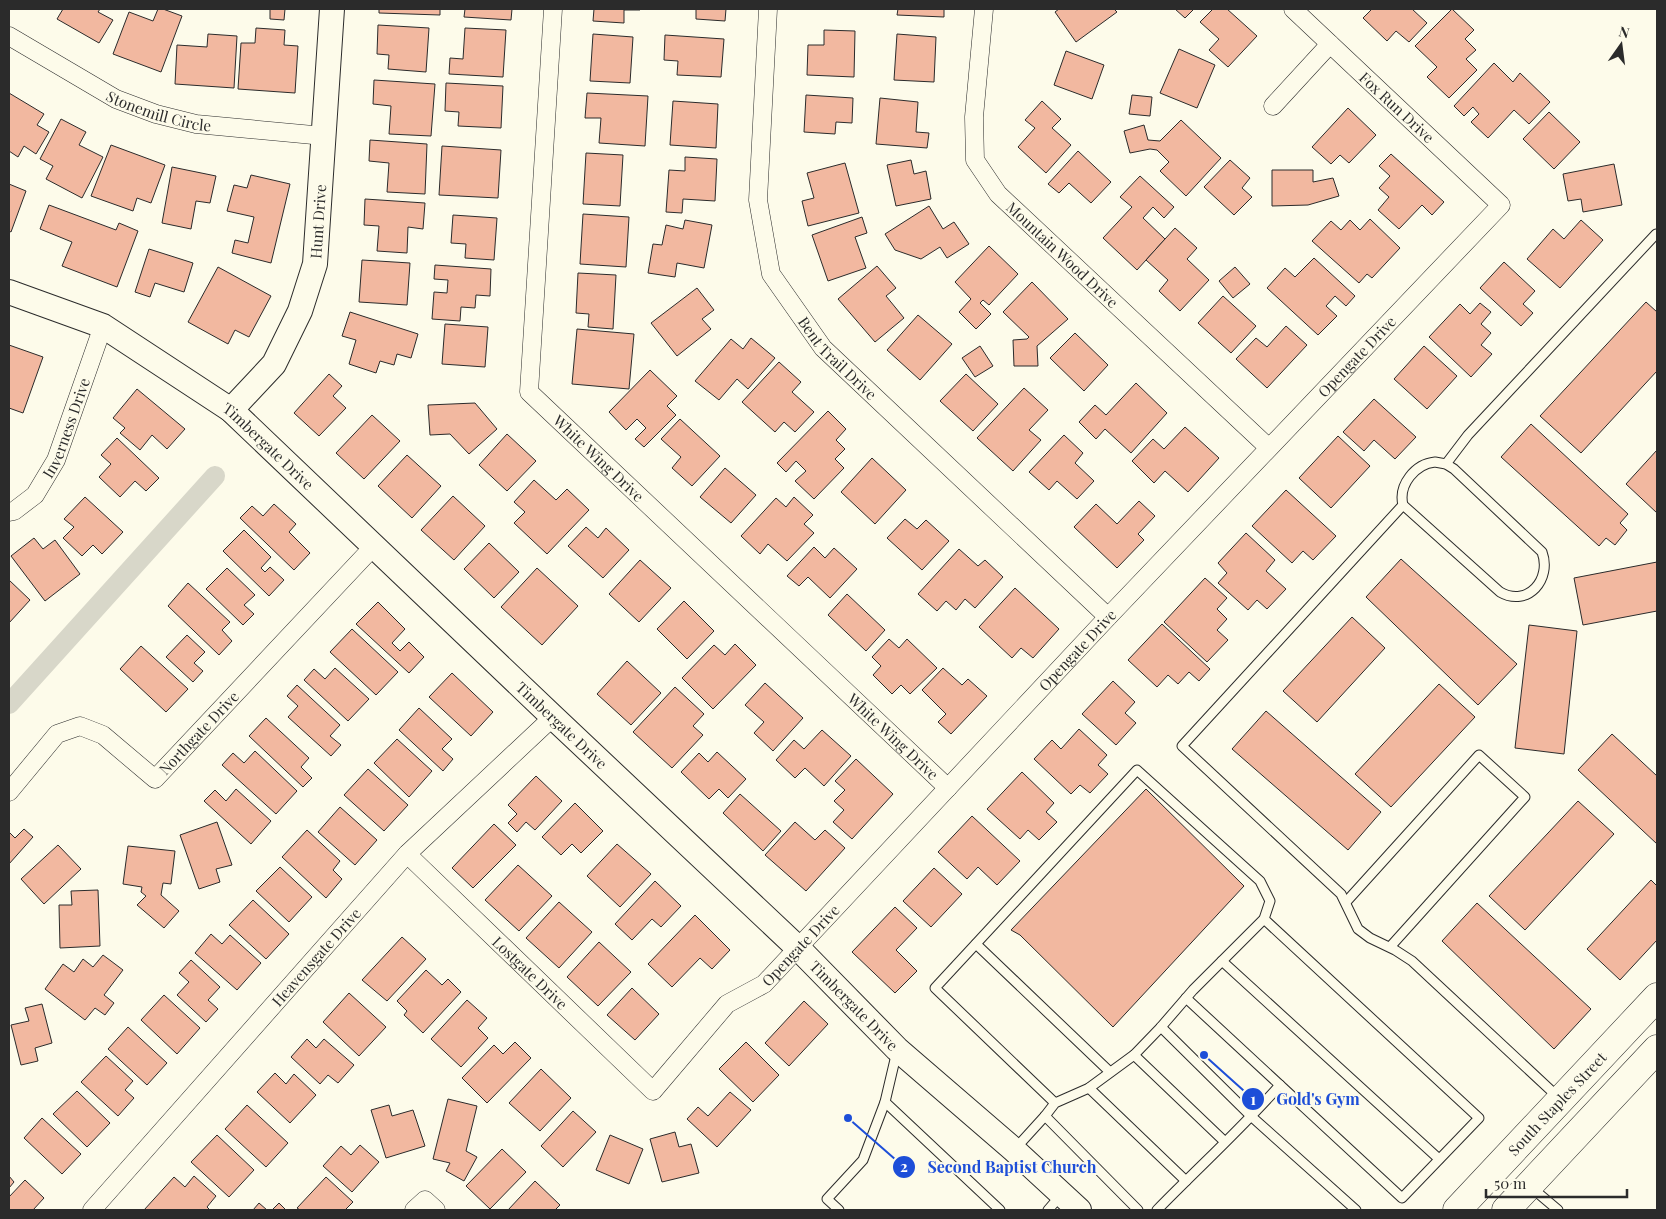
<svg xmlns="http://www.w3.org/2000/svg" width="1666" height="1219" viewBox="0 0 1666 1219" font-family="'Playfair Display',serif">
<rect width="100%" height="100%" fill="#fdfbea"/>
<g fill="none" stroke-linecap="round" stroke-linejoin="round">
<polyline stroke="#d8d7c9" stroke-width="20" points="9,704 215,476"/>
</g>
<g fill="#f2b8a0" stroke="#2b2b2b">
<polygon points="63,9 100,9 98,12 113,20 99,43 57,19"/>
<polygon points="158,9 163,9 182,16 161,72 113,54 129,12 153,21"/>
<polygon points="270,9 285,9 284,20 270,19"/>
<polygon points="379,9 440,9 440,15 379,13"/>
<polygon points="465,9 512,9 511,20 464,17"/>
<polygon points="594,9 640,9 640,10 624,10 624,23 593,21"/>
<polygon points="696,9 726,9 725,21 696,19"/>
<polygon points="898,9 944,9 944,17 897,15"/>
<polygon points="1059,9 1114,9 1117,12 1076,42 1055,12"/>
<polygon points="1175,9 1194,9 1185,18"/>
<polygon points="1213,9 1227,9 1257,36 1228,67 1209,50 1219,39 1200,22"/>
<polygon points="1372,9 1412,9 1427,23 1409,42 1396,31 1387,41 1363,18"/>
<polygon points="1452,9 1474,30 1465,39 1476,50 1466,59 1477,70 1449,98 1427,77 1437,67 1415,46"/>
<polygon points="378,25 429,28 426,72 388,69 389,55 377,54"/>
<polygon points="256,28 285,30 284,45 298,46 295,93 238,89 241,43 255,43"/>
<polygon points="465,28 506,30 503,77 449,74 450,58 463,59"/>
<polygon points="824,30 855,31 854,77 807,75 808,45 824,45"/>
<polygon points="208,34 237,36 234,88 175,84 177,45 207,47"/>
<polygon points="593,34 633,37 630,83 590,81"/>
<polygon points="897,34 936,37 934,82 894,80"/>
<polygon points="665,35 724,39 721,77 677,75 678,61 664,60"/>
<polygon points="1179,49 1215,65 1197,108 1160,93"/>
<polygon points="1066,51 1104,65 1092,99 1054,85"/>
<polygon points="1494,63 1513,82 1520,73 1550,102 1529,124 1514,110 1488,138 1471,122 1479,114 1473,107 1464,116 1454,106"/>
<polygon points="374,80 435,84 431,136 389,134 391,106 373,104"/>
<polygon points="446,83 503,86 501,128 458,126 459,112 445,111"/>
<polygon points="9,93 44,114 37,125 49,132 36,154 24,146 18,157 9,151"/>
<polygon points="587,93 648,96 645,146 599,143 601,118 585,118"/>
<polygon points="806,95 853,98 852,123 836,122 835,134 804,132"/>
<polygon points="1132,95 1152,97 1150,116 1129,114"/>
<polygon points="880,98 918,102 916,132 929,133 927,148 876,144"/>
<polygon points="673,101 718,104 716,148 670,145"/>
<polygon points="1042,101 1061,119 1052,128 1071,145 1046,173 1018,147 1035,128 1025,120"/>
<polygon points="1348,108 1376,135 1349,163 1340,155 1331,164 1312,147"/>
<polygon points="1549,112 1580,142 1554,169 1523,139"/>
<polygon points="61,119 86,132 79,145 103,157 82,198 46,179 53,166 40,159"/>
<polygon points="1181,120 1221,158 1186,196 1160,171 1169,162 1157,150 1150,149 1130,153 1124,131 1144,125 1148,140 1160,141"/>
<polygon points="370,140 427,144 425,194 387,192 389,163 369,161"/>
<polygon points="111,145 165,165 151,203 137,198 133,211 91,196"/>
<polygon points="442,146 501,150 498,198 439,195"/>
<polygon points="1078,151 1111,182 1091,203 1069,183 1059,193 1048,184"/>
<polygon points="586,153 623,155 620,206 583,204"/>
<polygon points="1391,154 1444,202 1432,215 1422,205 1399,229 1378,210 1389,197 1379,188 1390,176 1379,166"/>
<polygon points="685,157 717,159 715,201 683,199 682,213 666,212 669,170 685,171"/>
<polygon points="911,160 914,174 926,171 931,199 896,206 887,165"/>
<polygon points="1230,160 1250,178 1242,188 1252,197 1234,215 1204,187"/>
<polygon points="845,163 859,213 808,226 802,201 814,198 807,173"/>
<polygon points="1614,164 1622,205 1583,212 1581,199 1568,201 1563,174"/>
<polygon points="172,167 216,176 210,203 196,201 191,229 162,223"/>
<polygon points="1272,170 1313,170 1313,182 1333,178 1339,196 1308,205 1272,206"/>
<polygon points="251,175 290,184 271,263 232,253 235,240 248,243 254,217 227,211 234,185 247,188"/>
<polygon points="1140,176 1174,207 1164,218 1153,207 1143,218 1165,239 1137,270 1103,238 1132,207 1120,197"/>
<polygon points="9,184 26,191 11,232 9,231"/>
<polygon points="365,199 425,203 423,229 408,227 407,253 377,251 379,226 364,225"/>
<polygon points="49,205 116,230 119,223 138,231 117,287 62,266 72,242 40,229"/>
<polygon points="929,206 943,229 954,222 969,244 947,258 940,247 921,259 895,250 885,234"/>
<polygon points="583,214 629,217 626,267 580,264"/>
<polygon points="453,215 497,218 494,260 465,258 466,244 451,243"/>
<polygon points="862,217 867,233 855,237 866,268 828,281 812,235"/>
<polygon points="1370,219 1400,248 1372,278 1367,274 1359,283 1312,241 1331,221 1341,230 1350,220 1360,230"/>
<polygon points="685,220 712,225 704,268 677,263 675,277 648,273 653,244 662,245 666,225 683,229"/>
<polygon points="1581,220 1603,240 1560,288 1527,259 1553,229 1564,239"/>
<polygon points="1175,228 1197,248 1187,259 1209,280 1180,311 1159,291 1168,280 1146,260"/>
<polygon points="989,246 1018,274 989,305 983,300 980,303 991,314 976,329 959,312 971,299 955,282"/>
<polygon points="149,249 193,263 184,292 155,283 150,297 135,292"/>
<polygon points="1314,258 1355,296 1346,306 1335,296 1326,306 1337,316 1318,335 1267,288 1285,268 1295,277"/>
<polygon points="362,260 410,263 407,305 359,302"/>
<polygon points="1504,262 1535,291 1523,304 1533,313 1521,326 1480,288"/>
<polygon points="435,265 491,269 490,296 476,295 475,308 461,307 460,321 432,319 434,292 447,293 448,280 434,279"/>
<polygon points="877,266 896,288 886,296 904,318 875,342 838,299"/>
<polygon points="218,267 271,296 249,337 235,330 228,344 188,322"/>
<polygon points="1235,267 1250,284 1233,298 1219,281"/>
<polygon points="578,273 616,275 613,329 588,327 589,314 576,313"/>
<polygon points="1032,282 1068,319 1037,346 1038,366 1014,366 1013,340 1027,339 1029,337 1003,312"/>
<polygon points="697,288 714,310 702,319 711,329 677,356 651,323"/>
<polygon points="1223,296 1256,326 1231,353 1198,323"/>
<polygon points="1646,302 1657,312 1657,371 1581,453 1540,416"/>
<polygon points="1480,303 1491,312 1481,324 1491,333 1481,345 1492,354 1471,377 1429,337 1460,304 1470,314"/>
<polygon points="350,312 418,334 411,358 397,354 394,365 380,361 376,373 349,364 356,340 342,336"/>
<polygon points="918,315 952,344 920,380 887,350"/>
<polygon points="445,324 488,327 485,367 442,364"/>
<polygon points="1286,326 1307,345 1267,388 1236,359 1256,338 1267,347"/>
<polygon points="577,329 634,334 629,389 572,384"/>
<polygon points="1075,333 1108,365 1084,391 1050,358"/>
<polygon points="751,338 775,358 748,389 737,379 719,400 695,381 731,339 743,349"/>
<polygon points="9,345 43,357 23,413 9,408"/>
<polygon points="980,346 993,366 975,377 962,358"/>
<polygon points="1424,346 1457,376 1427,409 1394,379"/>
<polygon points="779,362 801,382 792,392 814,412 795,432 784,422 775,432 742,402"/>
<polygon points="650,370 677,396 667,406 676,415 644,447 635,439 646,428 637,419 626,430 609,412"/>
<polygon points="329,374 342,386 333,396 346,408 319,436 294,413"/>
<polygon points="966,374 998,404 973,431 940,401"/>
<polygon points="1136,383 1167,413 1131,453 1105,429 1096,439 1079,422 1095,405 1106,415"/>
<polygon points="1024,388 1048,410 1029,430 1041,440 1013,471 977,438"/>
<polygon points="137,389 185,429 167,449 152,435 140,450 120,433 125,428 113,418"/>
<polygon points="1374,399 1416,437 1395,459 1374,440 1364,451 1343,432"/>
<polygon points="475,403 497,429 469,454 450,434 430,435 428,405"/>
<polygon points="828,411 846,429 836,440 845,449 835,459 844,468 814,499 795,481 806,471 796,461 786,472 777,463"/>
<polygon points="372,415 400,441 364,479 336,453"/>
<polygon points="680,419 720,456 692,486 672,468 681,457 661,439"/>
<polygon points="1531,424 1628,514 1620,523 1627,530 1615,545 1606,538 1599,546 1501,457"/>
<polygon points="1185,427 1219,458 1188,492 1165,471 1154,483 1132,461 1153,439 1164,449"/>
<polygon points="507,434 536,461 507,491 479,465"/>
<polygon points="1064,435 1083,453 1075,463 1094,481 1077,499 1057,481 1049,490 1029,472"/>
<polygon points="1338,436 1370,466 1331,508 1299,478"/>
<polygon points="117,438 159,478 146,491 135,481 120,497 99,477 111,464 101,455"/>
<polygon points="1657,450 1657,513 1626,484"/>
<polygon points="407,455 441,486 412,518 378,486"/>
<polygon points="872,458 906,490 875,524 841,492"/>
<polygon points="725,468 756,495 731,523 700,497"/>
<polygon points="534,480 556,500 567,489 589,510 547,554 514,523 525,512 514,502"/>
<polygon points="1286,490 1336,536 1313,560 1303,551 1292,563 1252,526"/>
<polygon points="453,496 485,526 454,560 421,530"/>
<polygon points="85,497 123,532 102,554 93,545 82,556 63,538 74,527 64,519"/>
<polygon points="794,497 813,515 804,524 814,533 787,561 768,544 760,554 741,536 776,498 786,507"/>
<polygon points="1139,501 1155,516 1138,534 1144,540 1117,568 1074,527 1096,504 1117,524"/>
<polygon points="274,504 296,524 289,532 310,553 294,570 240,518 252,506 263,516"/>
<polygon points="905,519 917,529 926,520 949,541 922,570 887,538"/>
<polygon points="586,527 598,538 606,528 629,550 603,578 568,546"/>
<polygon points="244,530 271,557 261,568 265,572 270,567 284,580 269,596 223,551"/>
<polygon points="1246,533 1275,560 1266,571 1286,589 1267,609 1257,600 1248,610 1218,583 1227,573 1218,563"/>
<polygon points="34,538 43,549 55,540 80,574 45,601 11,556"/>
<polygon points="489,543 519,572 494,598 464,569"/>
<polygon points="814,547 825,558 834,548 857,569 830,598 808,577 799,586 787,576"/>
<polygon points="959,549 978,566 985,560 1003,577 975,608 965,599 956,610 946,601 937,611 918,594"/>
<polygon points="1401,559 1517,664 1478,705 1366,597"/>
<polygon points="640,560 671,588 639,622 609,594"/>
<polygon points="1657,562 1657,611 1583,625 1574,578"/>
<polygon points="227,568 255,595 244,605 254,614 243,625 206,589"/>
<polygon points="537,568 578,606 542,645 501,607"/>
<polygon points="1205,578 1227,598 1217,609 1227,619 1217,630 1228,640 1207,662 1164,622"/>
<polygon points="9,580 30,600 9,623"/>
<polygon points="188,583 230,622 222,630 232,641 219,655 168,606"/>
<polygon points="1015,588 1059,629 1033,658 1021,648 1012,658 979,627"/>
<polygon points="847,594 885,630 866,651 828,615"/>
<polygon points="684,601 714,631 687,659 657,629"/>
<polygon points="378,602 405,629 392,643 400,651 409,642 424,657 409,673 356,624"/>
<polygon points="1352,617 1385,648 1317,722 1283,691"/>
<polygon points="1162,624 1210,669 1199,681 1189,672 1178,684 1168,675 1157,687 1128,660"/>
<polygon points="1529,625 1577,631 1564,754 1515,748"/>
<polygon points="352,629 398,672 376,695 330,652"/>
<polygon points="187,635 205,652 194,663 203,671 193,682 166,657"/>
<polygon points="889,639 899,648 907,639 937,668 910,694 901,685 892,694 873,675 881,666 872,657"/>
<polygon points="735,644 756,665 713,709 682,678 714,645 725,655"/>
<polygon points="141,646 188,689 166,712 120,669"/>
<polygon points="627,661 661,693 631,725 597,694"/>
<polygon points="335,668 369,699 348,721 304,680 314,669 325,679"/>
<polygon points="943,668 962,685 968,679 987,696 951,734 938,722 946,714 922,690"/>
<polygon points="452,673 493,712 471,736 429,697"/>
<polygon points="1113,681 1135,702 1125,713 1136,723 1116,745 1082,714"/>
<polygon points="765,683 803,718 773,751 754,733 764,722 745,705"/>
<polygon points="1439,684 1475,717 1391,807 1355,774"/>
<polygon points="297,685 340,725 330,736 341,745 331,756 288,717 298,706 287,696"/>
<polygon points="675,687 704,714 693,726 703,735 672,768 633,732"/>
<polygon points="419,708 452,739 442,749 453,759 443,771 399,730"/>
<polygon points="1266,711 1381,812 1348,850 1232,749"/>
<polygon points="266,718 309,758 301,767 312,778 303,787 249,736"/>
<polygon points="1079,729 1107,755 1098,765 1108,774 1090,793 1080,785 1071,794 1034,759 1052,740 1061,749"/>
<polygon points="822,730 851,756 824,786 805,768 795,778 776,760 794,740 804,749"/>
<polygon points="1612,734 1657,776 1657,844 1578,770"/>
<polygon points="397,739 432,771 409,797 374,763"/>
<polygon points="255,751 297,791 276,814 222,765 233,753 244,763"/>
<polygon points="717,752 746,779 728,798 719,789 709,799 681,772 699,753 708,762"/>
<polygon points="856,759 893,794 852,839 833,822 844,810 834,801 845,790 835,781"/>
<polygon points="368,769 408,805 384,831 344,795"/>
<polygon points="1022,772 1054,803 1046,812 1057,822 1039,840 1028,830 1020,839 987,809"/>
<polygon points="536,776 562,801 535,830 526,822 517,832 508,823 517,814 508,805"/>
<polygon points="236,789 271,821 251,844 204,801 215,790 226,801"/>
<polygon points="1146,789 1244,886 1113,1027 1020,935 1011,930"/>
<polygon points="740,794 781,831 763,851 723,813"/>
<polygon points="1578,801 1614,834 1525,930 1489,896"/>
<polygon points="575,803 603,831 581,853 572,844 561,855 542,837"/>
<polygon points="340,807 377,840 355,865 318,832"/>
<polygon points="972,816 1020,861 997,885 978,867 967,879 938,852"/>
<polygon points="217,822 232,865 216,869 220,882 199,889 180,835"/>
<polygon points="795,822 815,840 825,830 845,848 806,891 765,855"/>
<polygon points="494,824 516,845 473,888 452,868"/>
<polygon points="24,829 33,837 9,864 9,832 15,838"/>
<polygon points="307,830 340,861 333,870 342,879 326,898 282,857"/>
<polygon points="617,844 651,874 620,907 587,876"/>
<polygon points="58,845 81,869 44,904 21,879"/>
<polygon points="128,846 175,851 171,884 163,883 161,895 179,911 164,928 137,905 146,896 141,892 142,887 123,884"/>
<polygon points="518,865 552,896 519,931 485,900"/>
<polygon points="280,867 312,897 289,922 256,891"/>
<polygon points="934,868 962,894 931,927 903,901"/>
<polygon points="1651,880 1657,886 1657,940 1620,980 1587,949"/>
<polygon points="655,881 681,906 661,927 652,919 632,940 615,924"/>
<polygon points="98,890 100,946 60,948 59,905 72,905 71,891"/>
<polygon points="253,900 289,934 266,959 229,925"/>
<polygon points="559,902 592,932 559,968 526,938"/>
<polygon points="1477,903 1591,1009 1554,1049 1442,941"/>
<polygon points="895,907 917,928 896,950 917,971 895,993 852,952"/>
<polygon points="695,915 730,950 712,969 700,958 672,987 648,964"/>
<polygon points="211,934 222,944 230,935 261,963 237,990 195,953"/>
<polygon points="402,937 426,959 387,1001 362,980"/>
<polygon points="599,942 631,972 598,1006 567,977"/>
<polygon points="103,955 123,970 104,995 114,1003 105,1015 95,1008 85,1020 45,989 63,964 74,972 83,959 93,967"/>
<polygon points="191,960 220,987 208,1000 218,1009 206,1022 177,995 189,982 179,973"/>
<polygon points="426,970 442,985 448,979 461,992 423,1033 404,1015 407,1011 397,1001"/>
<polygon points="632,988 659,1014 635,1040 607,1015"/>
<polygon points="349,993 386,1027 359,1056 323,1022"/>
<polygon points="164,995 200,1028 177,1054 141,1020"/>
<polygon points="467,1000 487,1018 478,1028 488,1038 461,1067 431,1039"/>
<polygon points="804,1001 828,1024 789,1066 765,1043"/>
<polygon points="42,1004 52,1043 35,1048 38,1061 21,1065 11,1025 29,1021 25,1008"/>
<polygon points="128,1027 167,1063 147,1085 108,1049"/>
<polygon points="307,1039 316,1048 324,1039 354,1065 338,1083 328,1075 320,1084 291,1057"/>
<polygon points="515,1042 531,1058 487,1103 462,1078 494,1045 503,1054"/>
<polygon points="746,1042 779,1075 753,1102 719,1069"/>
<polygon points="106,1056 133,1081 125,1090 134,1098 118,1116 81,1082"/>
<polygon points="541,1069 571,1098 540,1131 509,1103"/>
<polygon points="275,1073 286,1084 294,1074 316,1095 290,1123 257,1092"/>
<polygon points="77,1091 110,1123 87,1147 53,1114"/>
<polygon points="730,1092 751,1110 717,1147 687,1119 698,1107 708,1116"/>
<polygon points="448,1099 477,1106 466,1151 477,1157 464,1181 446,1171 450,1163 433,1159"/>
<polygon points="247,1105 288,1143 266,1167 225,1129"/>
<polygon points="389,1105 392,1116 413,1110 425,1146 386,1158 371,1110"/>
<polygon points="573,1111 596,1132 563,1167 541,1146"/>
<polygon points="42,1118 81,1154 62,1174 24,1138"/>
<polygon points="675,1132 679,1147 691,1144 699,1173 662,1182 650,1139"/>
<polygon points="217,1135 254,1170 229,1197 191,1162"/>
<polygon points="610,1135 643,1149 629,1184 596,1170"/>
<polygon points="360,1145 379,1162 352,1192 323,1166 341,1146 351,1155"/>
<polygon points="502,1149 526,1172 490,1209 466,1186"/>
<polygon points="9,1176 14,1182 9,1188"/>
<polygon points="194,1176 216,1196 207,1207 210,1210 144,1210 174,1177 185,1187"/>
<polygon points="326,1177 353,1202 345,1210 300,1210 297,1208"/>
<polygon points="25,1180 44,1198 33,1210 9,1210 9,1197"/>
<polygon points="535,1181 560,1205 555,1210 508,1210"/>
<polygon points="259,1203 267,1210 253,1210"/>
<polygon points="279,1203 286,1210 272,1210"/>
</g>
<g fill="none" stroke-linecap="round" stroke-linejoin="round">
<defs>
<g id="lane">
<path d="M1435,462L1446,464L1454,469L1542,552C1552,579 1528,608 1500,592L1403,505C1398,485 1415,464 1435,462Z"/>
<polyline points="1446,464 1468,435 1656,234 1657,235"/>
<polyline points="1403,505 1182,746 1341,894 1358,929 1370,938 1395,950 1412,961 1559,1098"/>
<polyline points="1346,902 1479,755 1525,797 1390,947"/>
<polyline points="976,944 1110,1072"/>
<polyline points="1222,961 1439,1159"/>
<polyline points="1186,998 1402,1198 1479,1118 1264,919"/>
<polyline points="1161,1027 1252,1117 1356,1210"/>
<polyline points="1134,1055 1224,1141"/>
<polyline points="1089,1088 1186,1181"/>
<polyline points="885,1102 1000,1210"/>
<polyline points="1045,1116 1138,1210"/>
<polyline points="1014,1150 1045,1116 1055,1103 1089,1088 1134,1055 1161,1027 1193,990 1264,919 1270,901 1260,881 1137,770 935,988 1055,1103"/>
<polyline points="1532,1188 1558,1210"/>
<polyline points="839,1210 827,1199 863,1160 885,1102 897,1051"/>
<polyline points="1048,1210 1061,1195"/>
<path d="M1157,1210C1198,1168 1241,1129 1280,1085"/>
</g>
<g id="street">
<path id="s1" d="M553,9L529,392L948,788"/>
<path id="s2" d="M768,9L758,200L771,274L823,348L1108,617"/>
<path id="s3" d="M984,9L974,117L975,160L998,194L1268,447"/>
<path id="s4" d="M9,36L116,99L156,114L196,124L324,136"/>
<polyline points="1273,106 1330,44"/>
<path id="s5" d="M9,512L14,511L35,495L56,460L103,326"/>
<path id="s6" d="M9,792L57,734L80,726L103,735L155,779L374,546"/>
<path id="s7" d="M407,854L653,1091L727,1004L764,984L1108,617L1501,205L1293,9"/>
<path id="s8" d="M92,1210L407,854L553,717"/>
<polyline points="414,1210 425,1200 436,1210"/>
</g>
<g id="secondary">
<path id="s9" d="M9,292L103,326L231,410L553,717L798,948L897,1049L1014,1150L1079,1210"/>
<path id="s10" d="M231,410L274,364L300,311L315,264L332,9"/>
</g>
<g id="primary">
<path id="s11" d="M1457,1210L1657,997"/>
<polyline points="1506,1210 1657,1049"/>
</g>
</defs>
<use href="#lane" stroke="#2b2b2b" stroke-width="11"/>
<use href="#street" stroke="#2b2b2b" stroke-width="19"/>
<use href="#secondary" stroke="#2b2b2b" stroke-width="26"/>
<use href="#primary" stroke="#2b2b2b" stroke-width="29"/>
<use href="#lane" stroke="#fdfbea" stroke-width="9"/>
<use href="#street" stroke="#fdfbea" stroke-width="18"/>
<use href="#secondary" stroke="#fdfbea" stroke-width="24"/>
<use href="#primary" stroke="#fdfbea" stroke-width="28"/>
</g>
<g text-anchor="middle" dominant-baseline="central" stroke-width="4" stroke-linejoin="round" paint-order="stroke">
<g font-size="15" fill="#2b2b2b" stroke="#fdfbea">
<text transform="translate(1397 107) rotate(43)">Fox Run Drive</text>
<text stroke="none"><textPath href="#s4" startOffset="169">Stonemill Circle</textPath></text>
<text stroke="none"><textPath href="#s10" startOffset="214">Hunt Drive</textPath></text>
<text stroke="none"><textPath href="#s3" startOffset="281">Mountain Wood Drive</textPath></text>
<text stroke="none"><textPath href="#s7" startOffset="1361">Opengate Drive</textPath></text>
<text stroke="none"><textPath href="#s2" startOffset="374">Bent Trail Drive</textPath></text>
<text stroke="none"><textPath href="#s5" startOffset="106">Inverness Drive</textPath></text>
<text stroke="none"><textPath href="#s9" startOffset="305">Timbergate Drive</textPath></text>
<text stroke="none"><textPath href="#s1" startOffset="480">White Wing Drive</textPath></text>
<text stroke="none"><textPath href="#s7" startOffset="956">Opengate Drive</textPath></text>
<text stroke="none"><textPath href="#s9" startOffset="710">Timbergate Drive</textPath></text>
<text stroke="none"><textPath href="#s6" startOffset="256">Northgate Drive</textPath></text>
<text stroke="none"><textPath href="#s1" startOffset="885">White Wing Drive</textPath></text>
<text stroke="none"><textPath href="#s7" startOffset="551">Opengate Drive</textPath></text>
<text stroke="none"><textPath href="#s8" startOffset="338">Heavensgate Drive</textPath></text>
<text stroke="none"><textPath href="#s7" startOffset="171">Lostgate Drive</textPath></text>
<text stroke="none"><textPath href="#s9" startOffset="1115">Timbergate Drive</textPath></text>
<text stroke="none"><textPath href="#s11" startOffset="146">South Staples Street</textPath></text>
</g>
</g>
<path fill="none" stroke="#1d4ed8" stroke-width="2" d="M1204 1055L1253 1099M848 1118L904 1167"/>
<g fill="#1d4ed8" stroke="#fdfbea" stroke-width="2">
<circle cx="1204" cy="1055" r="5"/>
<circle cx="848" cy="1118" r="5"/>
<circle cx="1253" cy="1099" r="12"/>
<circle cx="904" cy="1167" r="12"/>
</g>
<g font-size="15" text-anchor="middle" font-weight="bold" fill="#fff">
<text x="1253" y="1105">1</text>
<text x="904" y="1172">2</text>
</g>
<g font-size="16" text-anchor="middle" font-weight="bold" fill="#1d4ed8" stroke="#fdfbea" stroke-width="4" stroke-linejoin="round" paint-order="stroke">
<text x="1318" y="1105">Gold's Gym</text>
<text x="1012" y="1173">Second Baptist Church</text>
</g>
<rect width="1666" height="1219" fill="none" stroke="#2b2b2b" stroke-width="20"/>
<g transform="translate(1621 45) rotate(14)" stroke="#fdfbea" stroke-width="4" paint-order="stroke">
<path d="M0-4L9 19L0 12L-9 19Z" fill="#2b2b2b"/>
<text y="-8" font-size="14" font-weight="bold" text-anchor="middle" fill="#2b2b2b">N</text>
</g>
<path d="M1486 1189v8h141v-8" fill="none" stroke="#2b2b2b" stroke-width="2.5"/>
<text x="1494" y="1189" font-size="15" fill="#2b2b2b" stroke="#fdfbea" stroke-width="4" paint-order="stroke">50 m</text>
</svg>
